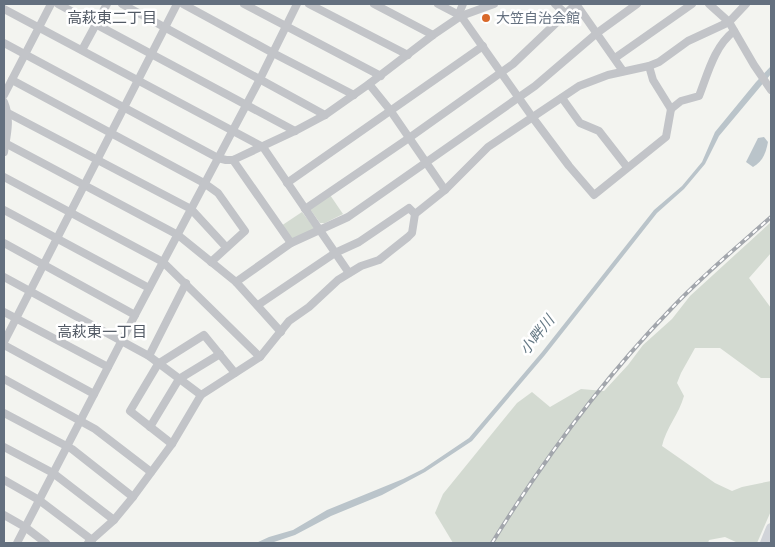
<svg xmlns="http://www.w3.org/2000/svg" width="775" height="547" viewBox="0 0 775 547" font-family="Roboto,'Noto Sans JP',sans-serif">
<rect width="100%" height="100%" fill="#f3f4f0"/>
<g fill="#d3dad1">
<polygon points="330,195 343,214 325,223 320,223 310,209"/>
<polygon points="302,212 315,229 292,241 281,226"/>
<path d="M771,222V253L749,278L771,308V378H761L720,348H695L681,373L677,383L684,396C679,414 666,428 662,446L715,483L732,491L742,487L771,481V511L757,543H738L725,537L709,540L708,543H453L435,513L443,494L517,403L532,392L550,407L581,389L604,391L628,365L643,345L672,319L690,296Z"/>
</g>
<g fill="#bac4ca">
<polygon points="771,66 771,74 719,136 705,164 684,189 657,213 545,355 472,441 425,472 382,495 331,516 295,535 271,543 256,543 269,537 293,530 327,510 403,479 423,469 469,438 542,352 654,210 682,186 702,162 715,132 756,82"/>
<path d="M764,137L768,142C766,152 763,162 753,167L746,162L758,138Z"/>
</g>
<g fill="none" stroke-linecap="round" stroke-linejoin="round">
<g stroke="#c2c4c8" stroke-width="8">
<polyline points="58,4 295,131"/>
<polyline points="122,4 325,115"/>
<polyline points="183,4 273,53 354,95"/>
<polyline points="244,4 381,76"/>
<polyline points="309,4 408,55"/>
<polyline points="374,4 433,35"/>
<path d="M438,4L461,16L533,118L569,166L594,195L666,137L671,109L681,101L699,96C708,73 714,47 734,31"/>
<polyline points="555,4 565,13"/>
<polyline points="576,4 623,71"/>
<polyline points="709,4 729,22 754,65 771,90"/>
<polyline points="4,9 263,147 349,273"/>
<polyline points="461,16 460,11 463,4"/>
<polyline points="4,43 218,158 226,160 233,160 295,131 325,115 369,84 433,35 461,16 494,4"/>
<polyline points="82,50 107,4"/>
<polyline points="615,58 692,4"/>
<polyline points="649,66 653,80 671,109"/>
<polyline points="12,80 204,183 218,193 245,231 211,262"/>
<polyline points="369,84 390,110 445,190"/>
<polyline points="4,95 51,4"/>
<polyline points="562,98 580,123 599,131 627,167"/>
<path d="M4,102C11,119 7,134 4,152"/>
<polyline points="8,113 191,209 226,247"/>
<polyline points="5,143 178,235 236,282 281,332"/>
<polyline points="233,160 291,243"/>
<polyline points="4,177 163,262 260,357"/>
<polyline points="287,183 483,46"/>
<polyline points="305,209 409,138 513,64 576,4"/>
<polyline points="4,210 149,288"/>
<polyline points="4,243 135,315"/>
<polyline points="4,277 149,356 201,395"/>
<polyline points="236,282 291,243 348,217 535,86 597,33 637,4"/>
<polyline points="258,305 335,253 359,242 409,208 415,214"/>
<polyline points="4,312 108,367"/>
<polyline points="4,342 177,4"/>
<polyline points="4,345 94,394"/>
<polyline points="149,356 186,283"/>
<polyline points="4,379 95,429 151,472"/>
<polyline points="4,413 72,449 133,497"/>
<polyline points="150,427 179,379 220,354"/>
<polyline points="172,444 130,411 158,364 204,335 235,373"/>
<polyline points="4,447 53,473 114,520"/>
<polyline points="4,480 39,500 92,540"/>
<polyline points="4,515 25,527 46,543"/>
<polyline points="17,543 135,315 260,79 297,4"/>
<polyline points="88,543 114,520 133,497 172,444 201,395 260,357 289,321 309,307 338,280 361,266 379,260 408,237 412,233 415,214 445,190 488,147 579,86 608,75 649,66 659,62 688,41 729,22 746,4"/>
</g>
<polyline stroke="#d1d4d9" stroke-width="10" points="765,543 771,528"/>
<defs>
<path id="rail" d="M492,543C544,459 602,380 671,309C702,276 737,247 771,217"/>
</defs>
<use href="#rail" stroke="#a2a6ac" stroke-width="4"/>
<use href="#rail" stroke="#fff" stroke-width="2" stroke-dasharray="5.5" stroke-linecap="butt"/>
</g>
<circle fill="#d9692a" stroke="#fff" stroke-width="2" cx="486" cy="18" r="5"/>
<g text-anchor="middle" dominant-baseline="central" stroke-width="5" stroke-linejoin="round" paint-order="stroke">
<g font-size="14" fill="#64707f" stroke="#fff" text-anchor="start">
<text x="496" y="18">大笠自治会館</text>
</g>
<g font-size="15" fill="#525a65" stroke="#fff">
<text x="112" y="18">高萩東二丁目</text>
<text x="102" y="332">高萩東一丁目</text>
</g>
<g font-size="15" font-style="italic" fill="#647884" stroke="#fff">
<text transform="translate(537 335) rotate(-51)">小畔川</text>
</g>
</g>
<rect width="775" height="547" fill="none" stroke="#64707f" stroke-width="10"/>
</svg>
